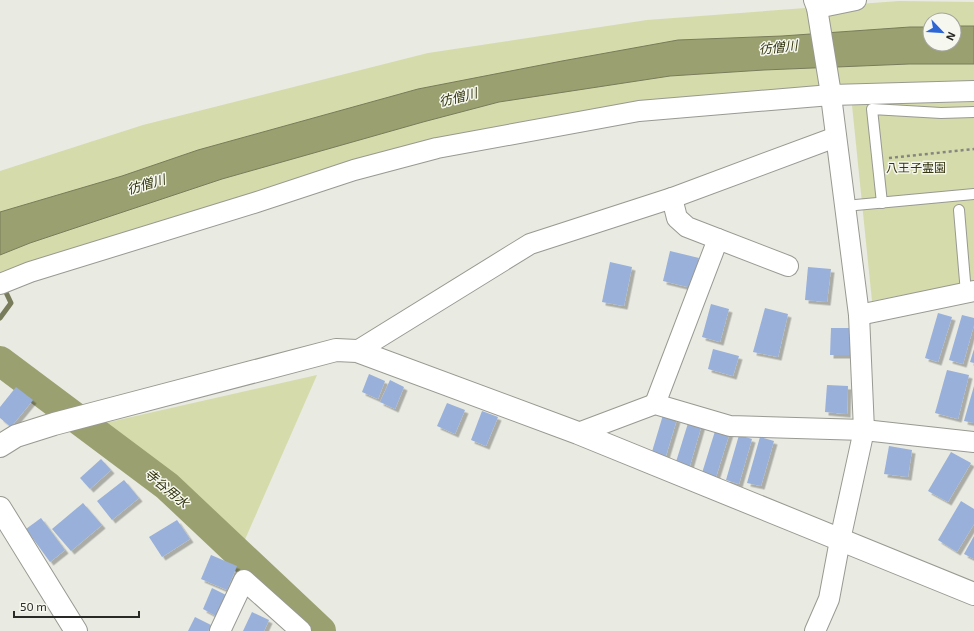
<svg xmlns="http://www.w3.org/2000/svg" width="974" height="631" viewBox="0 0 974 631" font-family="'Exo 2','Noto Sans JP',sans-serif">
<defs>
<filter id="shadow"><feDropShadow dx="3.5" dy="3.5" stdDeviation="0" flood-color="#0004"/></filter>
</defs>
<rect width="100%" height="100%" fill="#e9eae1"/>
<g fill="#d6dbab" fill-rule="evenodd">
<path d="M899,1L974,2V93L675,108L437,148L0,276V171L143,125L428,53L647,20ZM930,20H954V44H930Z"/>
<polygon points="974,102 974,281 872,301 852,105"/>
<polygon points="317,375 243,544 105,423"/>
</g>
<polygon fill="#9ba070" stroke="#797c5a" points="954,26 974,26 974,64 909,64 764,70 670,76 499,102 423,122 222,179 30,243 0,255 0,212 122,176 198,150 418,89 562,61 678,40 782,36 910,27 930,27 930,44 954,44"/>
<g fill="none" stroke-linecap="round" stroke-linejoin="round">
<polyline stroke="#797c5a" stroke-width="5" points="0,318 11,303 3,286"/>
<polyline stroke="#9ba070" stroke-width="30" points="0,361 167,486 321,631"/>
</g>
<g fill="#98b0da" filter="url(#shadow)">
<polygon points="670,251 699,258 692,288 663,281"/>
<polygon points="610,262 632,267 624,306 602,302"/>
<polygon points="808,267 831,269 827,302 805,300"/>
<polygon points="711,304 729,309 720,342 702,337"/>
<polygon points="765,308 788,314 778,357 753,352"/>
<polygon points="938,313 952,317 938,362 925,358"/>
<polygon points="962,315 974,318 974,325 963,364 949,360"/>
<polygon points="831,328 851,328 850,355 830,355"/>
<polygon points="713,349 739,356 733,376 708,369"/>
<polygon points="974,349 974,363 970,362"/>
<polygon points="947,370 969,375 958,419 935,413"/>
<polygon points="369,374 385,381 378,399 362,392"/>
<polygon points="390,380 404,387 395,409 380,402"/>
<polygon points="827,385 848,386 847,414 825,412"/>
<polygon points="974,386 974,423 964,421"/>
<polygon points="16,387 33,400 11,427 0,418 0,407"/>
<polygon points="447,403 465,410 455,434 437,426"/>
<polygon points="482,411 498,417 486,446 471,440"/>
<polygon points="663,415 677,419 665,459 651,455"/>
<polygon points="689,420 702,424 689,469 675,465"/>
<polygon points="716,428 730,432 716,477 702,473"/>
<polygon points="739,435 752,439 739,484 726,480"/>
<polygon points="760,437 774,441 761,486 747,483"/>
<polygon points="889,446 912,450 908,477 884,474"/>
<polygon points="951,452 971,463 948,502 928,491"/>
<polygon points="101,459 111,470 90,489 80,478"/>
<polygon points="124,480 139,498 112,520 97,501"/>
<polygon points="961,501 974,509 974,524 957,552 938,540"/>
<polygon points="83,503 102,525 71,551 52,529"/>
<polygon points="41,518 65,550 50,562 26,529"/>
<polygon points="177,520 190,539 162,557 149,537"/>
<polygon points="974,536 974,559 964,554"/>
<polygon points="211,555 237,566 227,590 201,579"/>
<polygon points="212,588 230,597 220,618 203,609"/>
<polygon points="252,612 269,620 264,631 243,631"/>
<polygon points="195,617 211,625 208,631 188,631"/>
</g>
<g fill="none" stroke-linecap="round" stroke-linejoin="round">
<defs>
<g id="lane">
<polyline points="882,203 872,109 941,113 974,112"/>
<polyline points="845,206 974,194"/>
<polyline points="959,210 966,293"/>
</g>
<g id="street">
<polyline points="814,0 817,8 830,88 859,315 864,430 840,540 829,599 815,631"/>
<polyline points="817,8 856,0"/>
<polyline points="672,198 677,218 687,227 788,266"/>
<polyline points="0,284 30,272 257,202 354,170 437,148 639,111 831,95 974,91"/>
<polyline points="859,315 974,291"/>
<polyline points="357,351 530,244 672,198 836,137"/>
<polyline points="655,404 718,239"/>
<polyline points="578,433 655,404 730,426 864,430 974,442"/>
<polyline points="220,631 244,580 301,631"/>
</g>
<g id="secondary">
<polyline points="0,446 16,436 54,424 336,350 357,351 578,433 974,594"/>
<polyline points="0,508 76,631"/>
</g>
</defs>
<use href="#lane" stroke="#989991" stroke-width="12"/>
<use href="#street" stroke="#989991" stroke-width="22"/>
<use href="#secondary" stroke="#989991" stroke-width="24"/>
<polyline stroke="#868680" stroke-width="2.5" stroke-dasharray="3 3" stroke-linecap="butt" points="889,158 974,149"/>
<use href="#lane" stroke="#fff" stroke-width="10"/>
<use href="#street" stroke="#fff" stroke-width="20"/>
<use href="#secondary" stroke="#fff" stroke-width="22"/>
</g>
<g text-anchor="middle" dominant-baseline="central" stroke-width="3" stroke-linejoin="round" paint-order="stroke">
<g font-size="12" fill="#33350e" stroke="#f6f7ee">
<text x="916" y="167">八王子霊園</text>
</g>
<g font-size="13" font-style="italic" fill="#33360f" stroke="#f6f7ee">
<text transform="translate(778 47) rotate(-6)">彷僧川</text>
<text transform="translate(458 97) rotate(-14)">彷僧川</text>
<text transform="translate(146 184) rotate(-16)">彷僧川</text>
<text transform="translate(167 488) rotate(40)">寺谷用水</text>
</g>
</g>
<g transform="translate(942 32) rotate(115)"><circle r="19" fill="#f6f7ee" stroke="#a4a59e"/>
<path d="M0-3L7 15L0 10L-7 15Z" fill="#2d67d5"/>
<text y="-6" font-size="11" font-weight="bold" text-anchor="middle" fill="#292926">N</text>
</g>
<path d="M14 611v6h125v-6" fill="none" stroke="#292926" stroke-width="2"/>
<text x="20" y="611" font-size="12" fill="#292926" stroke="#f6f7ee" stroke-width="3" paint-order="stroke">50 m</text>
</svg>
